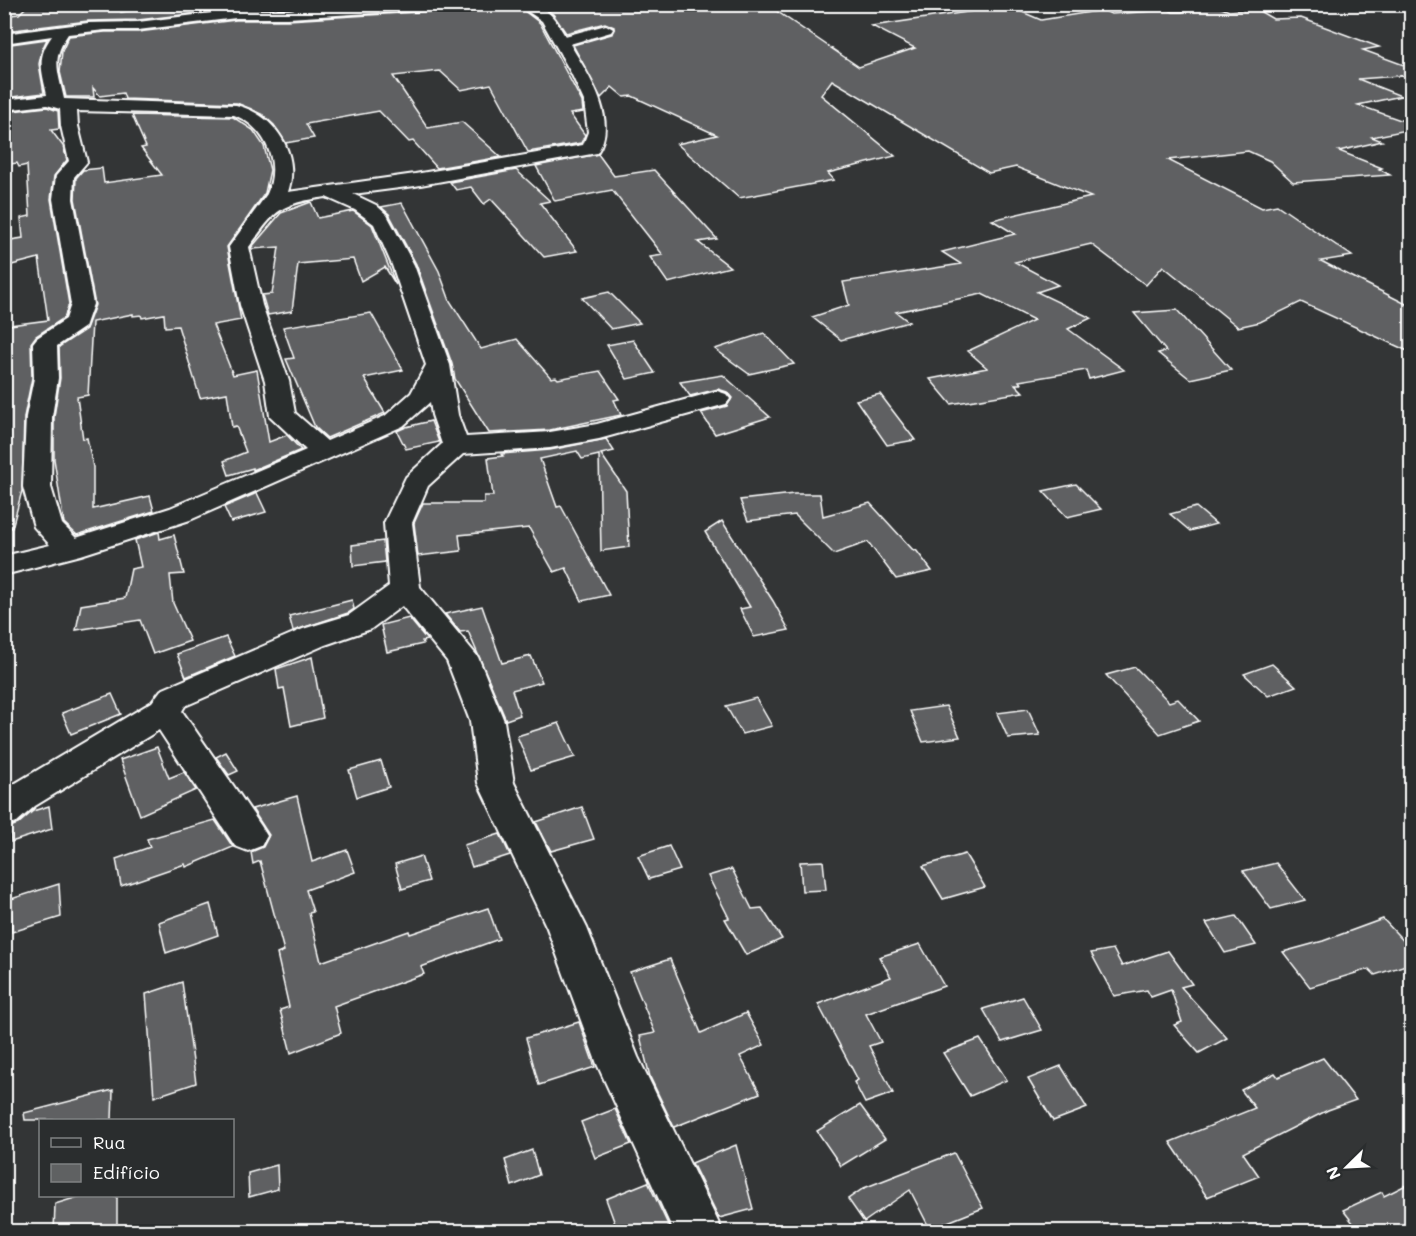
<svg xmlns="http://www.w3.org/2000/svg" width="1416" height="1236" viewBox="0 0 1416 1236" font-family="Mali,sans-serif">
<rect width="100%" height="100%" fill="#333536"/>
<filter id="ink" filterUnits="userSpaceOnUse"><feTurbulence type="fractalNoise" baseFrequency=".0167" numOctaves="2"/><feDisplacementMap in="SourceGraphic" scale="12" xChannelSelector="R" yChannelSelector="G"/><feConvolveMatrix kernelMatrix="1 2 1 2 8 2 1 2 1" color-interpolation-filters="sRGB"/></filter>
<g filter="url(#ink)">
<g fill="#5f6162" stroke="#fff" stroke-width="1.5">
<polygon points="29,4 123,4 121,12 172,4 184,4 190,9 232,4 240,4 241,8 138,20 88,21 6,31 10,15 19,14"/>
<polygon points="460,4 515,4 540,23 582,102 583,112 570,114 585,135 581,143 528,152 491,84 461,90 440,71 393,76 428,128 462,122 501,157 437,168 413,141 409,142 379,111 306,124 314,138 286,143 274,125 263,115 237,103 125,99 123,93 100,96 93,88 94,97 66,97 60,72 62,51 69,36 105,32 138,32 236,20 288,20 451,10"/>
<polygon points="538,4 766,4 859,67 915,48 872,26 1008,6 1041,20 1103,10 1111,14 1169,10 1173,12 1182,12 1212,4 1229,11 1256,9 1273,19 1301,18 1379,47 1363,50 1412,68 1412,75 1358,79 1401,96 1358,105 1412,124 1412,129 1372,137 1382,141 1339,151 1382,168 1379,169 1390,175 1293,182 1270,161 1248,151 1168,160 1262,208 1277,205 1352,256 1321,261 1412,307 1412,353 1301,302 1260,322 1238,327 1163,266 1146,285 1091,244 1015,262 1058,285 1037,292 1091,318 1068,329 1124,370 1089,379 1086,370 1019,381 1021,384 1015,384 1023,392 951,404 930,379 987,368 968,351 1034,320 982,294 896,312 909,322 841,340 812,317 849,305 843,282 961,264 942,252 1015,234 992,220 1091,197 1016,167 989,173 832,80 821,95 895,156 828,173 834,180 739,198 677,144 717,135 632,96 624,97 612,87 601,98 573,45 612,34 614,27 605,23 566,33 553,14"/>
<polygon points="47,39 42,50 39,64 44,93 4,98 4,45"/>
<polygon points="47,107 58,111 59,129 51,130 63,146 67,160 54,176 51,199 69,304 64,318 36,336 31,343 32,378 24,417 22,491 12,528 4,527 7,382 4,382 4,342 10,325 48,320 39,258 4,267 4,241 23,238 21,218 30,216 27,165 19,167 17,163 4,165 4,112"/>
<polygon points="132,115 233,117 253,130 264,146 270,170 265,193 227,247 241,320 213,325 233,375 257,370 269,442 287,435 301,450 253,470 253,468 229,475 224,461 246,452 236,426 232,427 227,393 200,398 178,326 165,327 164,314 142,318 141,315 133,316 133,314 92,322 88,395 77,397 83,439 87,438 93,467 93,509 150,496 154,511 77,535 64,523 54,459 54,417 60,378 59,347 86,329 95,305 75,199 76,178 83,170 102,168 104,183 162,175 141,148 146,147"/>
<polygon points="598,154 614,176 654,170 717,239 698,242 730,267 668,283 650,257 663,255 612,190 555,201 536,166"/>
<polygon points="516,170 550,201 540,203 577,251 544,257 491,199 484,204 471,187 456,190 450,182"/>
<polygon points="311,202 318,218 353,211 372,225 396,285 385,267 361,281 353,259 298,264 292,311 268,315 262,295 272,294 279,247 252,249 251,248 281,213"/>
<polygon points="402,203 439,271 450,301 481,349 517,339 551,378 556,377 558,379 600,371 619,399 614,400 621,415 550,430 489,433 455,379 452,364 416,264 389,214 381,207"/>
<polygon points="609,292 640,323 611,329 582,298"/>
<polygon points="1177,310 1231,370 1190,379 1158,353 1166,351 1134,313"/>
<polygon points="371,313 403,370 364,378 385,413 327,438 315,427 286,359 294,358 283,327"/>
<polygon points="764,333 794,364 749,374 715,349"/>
<polygon points="633,340 655,373 627,379 607,345"/>
<polygon points="723,375 770,417 715,434 701,413 727,406 732,398 727,392 718,389 690,396 680,382"/>
<polygon points="880,394 915,440 887,445 856,400"/>
<polygon points="431,421 439,442 406,449 397,431 406,427"/>
<polygon points="606,439 614,451 601,454 626,491 629,547 601,551 599,455 582,459 577,451 540,459 557,507 561,506 609,595 582,601 566,568 554,572 529,528 459,535 461,551 418,556 414,523 423,503 484,503 484,496 493,496 488,458 503,456 501,454 550,450"/>
<polygon points="1076,484 1101,509 1067,517 1043,491"/>
<polygon points="257,493 266,512 231,522 224,507"/>
<polygon points="794,494 820,494 823,516 870,503 914,551 916,550 932,571 896,579 868,542 834,554 795,515 748,521 740,500"/>
<polygon points="1196,507 1216,524 1190,531 1170,514"/>
<polygon points="722,521 773,601 789,630 754,637 740,609 750,607 705,532"/>
<polygon points="159,532 160,539 174,535 184,574 170,575 173,603 190,641 153,654 140,620 76,630 81,605 125,598 131,569 141,567 135,540"/>
<polygon points="383,541 385,562 353,566 352,545"/>
<polygon points="352,600 354,609 348,613 293,631 289,616"/>
<polygon points="482,606 502,663 531,656 542,682 512,690 520,715 506,720 468,631 460,632 445,614"/>
<polygon points="409,618 427,640 422,641 423,644 387,652 381,625"/>
<polygon points="226,637 235,656 186,677 177,654"/>
<polygon points="312,657 323,718 291,726 284,688 279,689 276,669"/>
<polygon points="1272,664 1296,686 1268,696 1244,674"/>
<polygon points="1135,667 1169,702 1178,699 1199,721 1160,734 1106,675"/>
<polygon points="112,694 121,714 71,734 62,713"/>
<polygon points="756,698 772,726 742,734 726,706"/>
<polygon points="946,706 960,737 923,742 910,711"/>
<polygon points="1028,709 1040,735 1008,738 997,713"/>
<polygon points="559,723 575,757 531,770 517,736"/>
<polygon points="157,747 169,778 184,772 196,790 140,815 120,760"/>
<polygon points="226,752 238,771 229,775 216,757"/>
<polygon points="381,761 389,787 357,797 349,770"/>
<polygon points="297,796 312,862 347,850 355,872 306,890 313,912 309,913 321,962 409,931 410,934 488,908 499,939 421,967 424,974 334,1006 341,1033 291,1053 280,1010 289,1007 277,954 284,951 260,861 253,864 251,852 263,847 269,835 252,809"/>
<polygon points="49,806 52,829 11,842 10,827 18,824 33,811"/>
<polygon points="582,807 594,839 551,851 536,822"/>
<polygon points="215,820 233,847 186,867 185,864 121,886 116,859 150,847 147,839"/>
<polygon points="500,834 510,855 472,867 464,845"/>
<polygon points="669,846 680,870 649,879 638,856"/>
<polygon points="965,854 985,887 943,899 923,866"/>
<polygon points="421,856 429,881 402,889 395,864"/>
<polygon points="823,861 826,890 802,891 800,862"/>
<polygon points="1276,863 1305,900 1271,909 1243,871"/>
<polygon points="732,869 752,909 762,908 782,939 746,955 725,919 729,918 708,876"/>
<polygon points="59,884 61,917 12,932 11,899"/>
<polygon points="210,904 218,935 166,953 159,922"/>
<polygon points="1236,916 1256,945 1225,953 1206,923"/>
<polygon points="1383,919 1412,950 1412,963 1375,975 1369,969 1310,987 1283,952 1323,941"/>
<polygon points="920,944 944,986 866,1014 881,1042 869,1046 893,1093 865,1103 854,1082 858,1080 818,1004 891,977 879,957"/>
<polygon points="1113,949 1122,966 1168,951 1192,984 1181,987 1227,1038 1199,1053 1174,1025 1182,1022 1171,990 1151,997 1147,990 1114,996 1091,953"/>
<polygon points="670,959 701,1033 746,1013 764,1045 740,1056 760,1093 674,1127 650,1077 640,1036 655,1033 630,972"/>
<polygon points="182,982 196,1083 154,1097 146,994"/>
<polygon points="1023,997 1042,1030 1002,1042 983,1009"/>
<polygon points="579,1022 595,1067 539,1085 526,1038"/>
<polygon points="980,1039 1007,1080 970,1096 943,1053"/>
<polygon points="1323,1058 1356,1100 1328,1110 1243,1153 1259,1176 1207,1197 1170,1142 1255,1108 1241,1090 1275,1073 1278,1077"/>
<polygon points="1061,1066 1087,1108 1053,1121 1028,1079"/>
<polygon points="113,1090 112,1120 25,1120 24,1113"/>
<polygon points="860,1105 885,1139 841,1166 817,1131"/>
<polygon points="615,1109 631,1144 595,1158 581,1122"/>
<polygon points="736,1145 753,1209 719,1218 692,1163"/>
<polygon points="532,1150 539,1175 512,1186 505,1160"/>
<polygon points="954,1153 983,1208 930,1229 910,1190 864,1222 848,1199 864,1188"/>
<polygon points="277,1165 278,1189 249,1197 248,1173"/>
<polygon points="648,1182 671,1231 618,1232 606,1199"/>
<polygon points="1412,1182 1412,1232 1360,1232 1343,1210 1382,1192 1384,1196"/>
<polygon points="81,1196 117,1196 117,1232 54,1232 55,1204"/>
</g>
<g fill="none" stroke-linecap="round" stroke-linejoin="round">
<defs>
<path id="minor" d="M350,4H458L451,8L288,18H236L138,30H105L68,34C51,59 58,71 64,99L236,105C274,114 301,153 288,192L415,174L583,145L588,132L584,101L571,73L542,21L517,4C545,4 552,13 565,36L606,25L613,29L611,32L570,44C587,73 620,120 597,153L415,186L353,194L376,205L387,215L414,265L450,365L458,415L466,437L550,432L597,424L717,391L726,394L730,399L726,404L599,439L550,448L463,454L428,486L412,523L420,587L478,657L504,721L514,783L587,928L638,1057L723,1232H674L597,1064L547,928L478,783L470,721L447,661L402,606L371,629L325,645L185,706L182,711L261,826L267,836L261,846L248,851L235,846L159,730L35,806L17,822L4,826V790L152,702L161,690L303,629L349,615L389,586L384,523L406,477L442,444L432,415L430,402L403,426L190,520L81,555L4,575V556L50,545L34,527L23,487L26,417L34,378L33,343L37,338L66,319L71,304L53,199L56,176L69,161L61,126L60,109L47,105L4,110V100L47,95C42,70 36,58 52,36L4,43V34L88,23L138,22L236,10H288ZM77,111L234,115C266,127 281,163 267,194L229,247L240,305L265,381L270,416L306,450L170,508L76,538L62,524L51,487L52,417L58,378L57,346L85,327L93,304L73,199L74,177L87,162L78,126ZM326,197L355,210L374,224L392,265L426,365L411,393L385,416L327,441L295,413L289,381L262,305L249,247C276,210 278,204 326,197Z"/>
</defs>
<use href="#minor" stroke="#fff" stroke-width="4"/>
<use href="#minor" fill="#2a2d2e" fill-rule="evenodd"/>
</g>
</g>
<rect width="1416" height="1236" fill="none" stroke="#2a2d2e" stroke-width="24"/>
<rect x="12" y="12" width="1392" height="1212" fill="none" stroke="#fff" stroke-width="2" filter="url(#ink)"/>
<rect x="39" y="1119" width="195" height="78" fill="#2a2d2e" stroke="#7f8182" stroke-width="1.5"/>
<rect x="51" y="1138" width="30" height="9" fill="#2a2d2e" stroke="#7f8182" stroke-width="1.5"/>
<text x="93" y="1149" font-size="18" fill="#ffffff">Rua</text>
<rect x="51" y="1164" width="30" height="18" fill="#5f6162" stroke="#7f8182" stroke-width="1.5"/>
<text x="93" y="1179" font-size="18" fill="#ffffff">Edifício</text>
<g transform="translate(1347 1167) rotate(246)" stroke="#2a2d2e" stroke-width="4.5" paint-order="stroke">
<path d="M0-4.5L10 22L0 15L-10 22Z" fill="#ffffff"/>
<text y="-9" font-size="16" font-weight="bold" text-anchor="middle" fill="#ffffff">N</text>
</g>
</svg>
